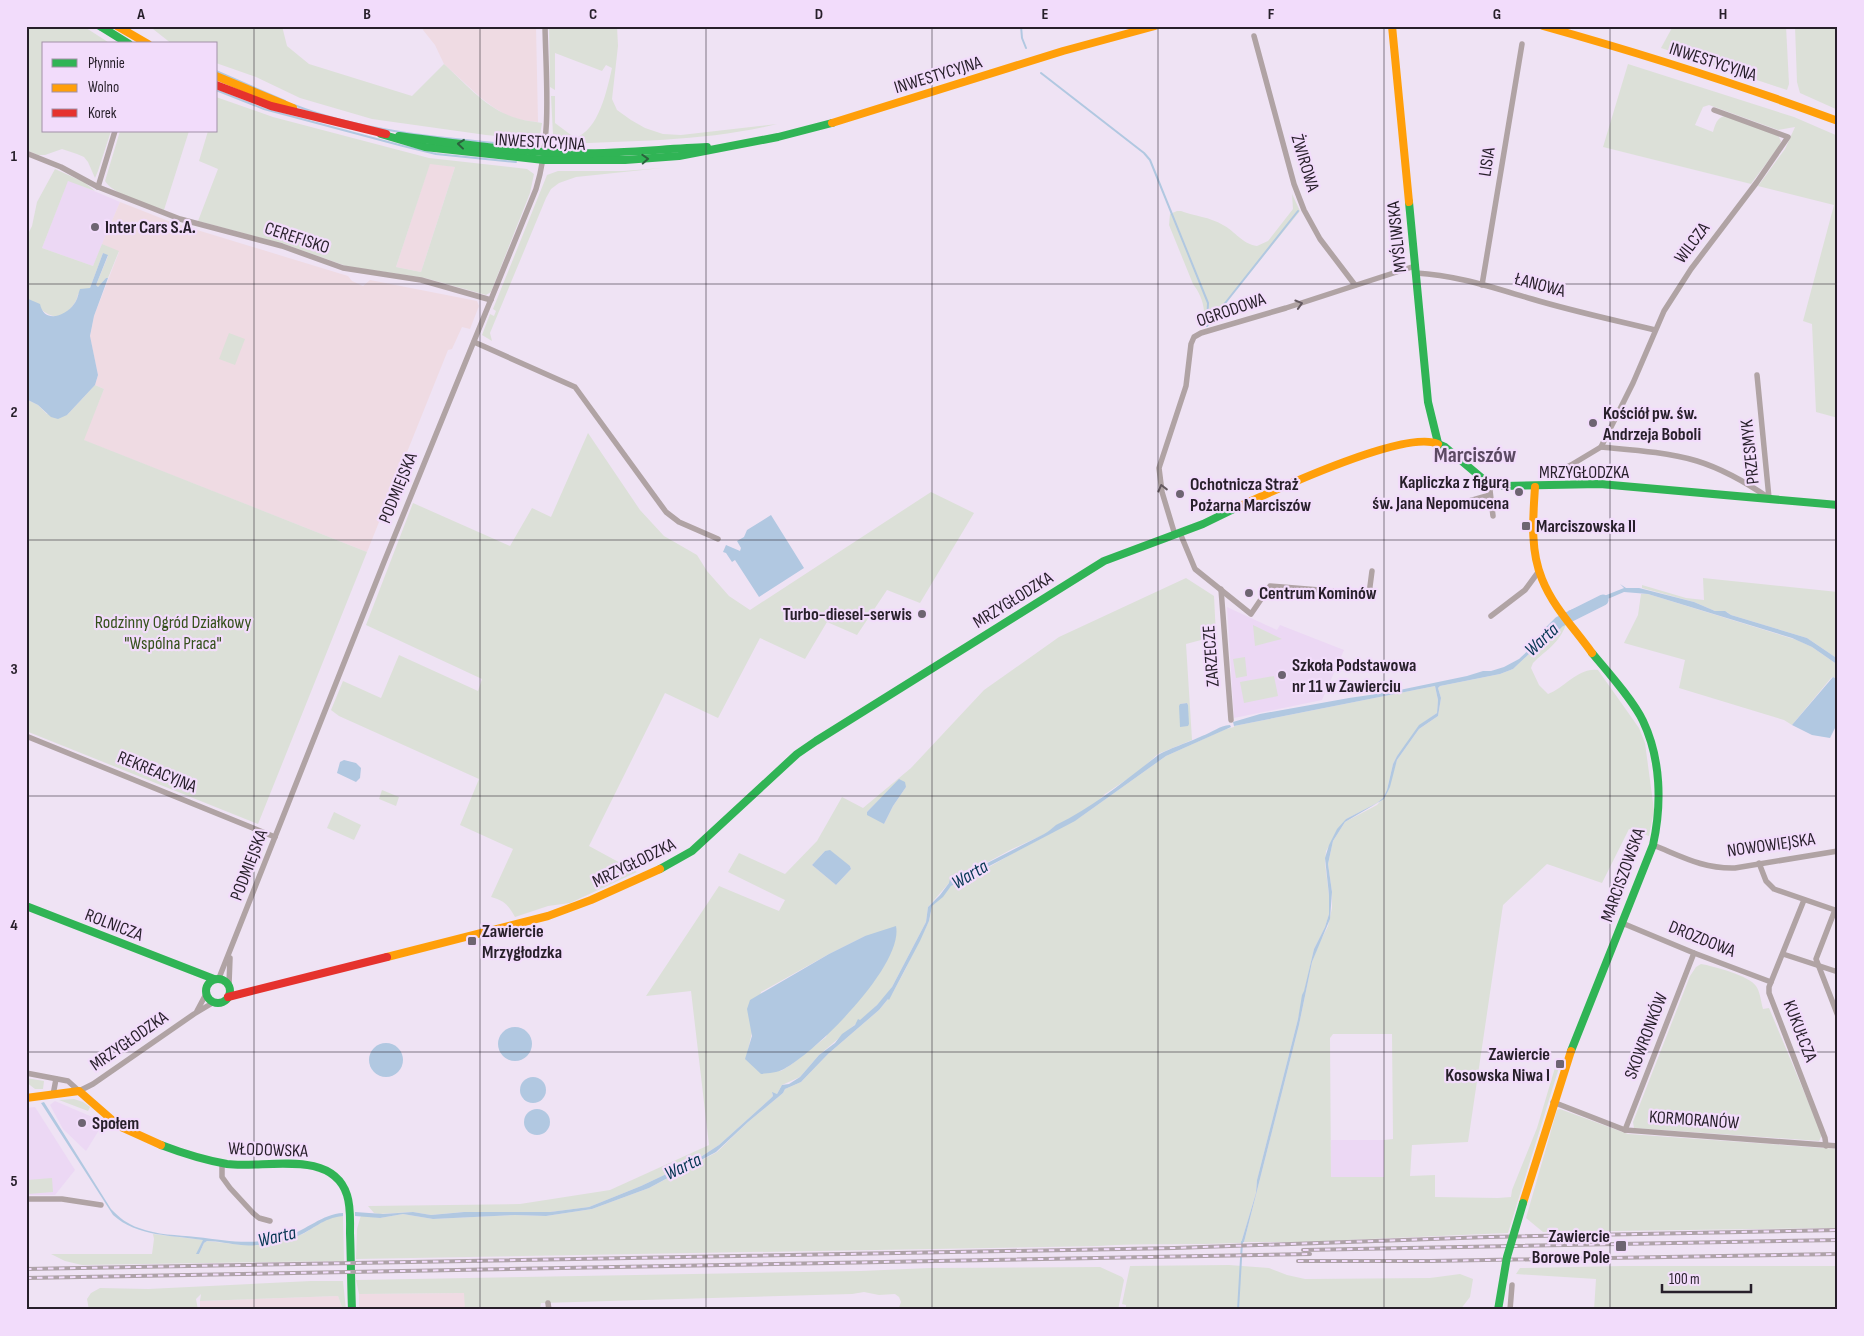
<svg xmlns="http://www.w3.org/2000/svg" width="1864" height="1336" viewBox="0 0 1864 1336" font-family="'Sofia Sans Condensed',sans-serif">
<rect width="100%" height="100%" fill="#efe3f4"/>
<g fill="#ecd8f4">
<polygon points="68,180 120,202 93,266 42,248"/>
<polygon points="1227,607 1277,630 1280,625 1344,650 1322,700 1234,718"/>
<polygon points="55,1101 104,1122 86,1151 63,1129 50,1105"/>
<polygon points="35,1107 75,1170 55,1195 26,1195 26,1108"/>
<rect x="1331" y="1140" width="53" height="37"/>
</g>
<g fill="#efdbe3">
<polygon points="424,26 536,26 538,122 521,120 506,115 493,107 480,97 444,64 435,45 423,30"/>
<polygon points="430,163 455,167 421,272 396,267"/>
<polygon points="120,202 171,222 348,276 352,281 363,286 370,280 477,301 479,306 470,329 462,327 452,349 448,350 367,552 83,440 104,389 95,385 98,375 90,337 94,316 119,252 102,244"/>
<polygon points="465,1293 465,1310 359,1310 359,1294"/>
<polygon points="338,1296 343,1310 200,1310 200,1301"/>
</g>
<g fill="#dce0d8" fill-rule="evenodd">
<polygon points="26,26 83,26 111,44 44,44 44,131 111,131 98,171 95,178 88,162 84,157 77,154 62,149 45,155 38,155 26,150"/>
<path d="M154,26H282L287,46L309,64L412,96L444,64C463,81 483,105 508,115C519,120 530,121 542,123L540,135L530,139L486,135L372,119L300,98L256,77L216,63V44H172L153,29Z"/>
<path d="M549,26H617L618,46L612,99L617,110L631,120L645,128L663,134L681,135L777,124C710,141 633,141 563,144L553,135L551,96H555V123L575,138C599,130 607,90 612,68L606,65L602,71L555,53V90L550,87Z"/>
<polygon points="1673,26 1786,26 1789,84 1787,90 1661,48"/>
<polygon points="1795,26 1838,26 1838,110 1800,93 1797,82"/>
<path d="M1628,64L1794,117L1838,136V418L1816,412L1812,324L1803,321L1834,205L1758,186L1785,149L1795,127L1778,130L1709,105L1703,107L1695,125L1713,132C1715,125 1717,117 1725,116L1778,135L1781,141L1780,145L1751,184L1603,147Z"/>
<path d="M216,97L273,117L429,158L527,169L534,174L530,193L491,292L486,295L425,278L346,266L284,244L198,221L218,169L199,161L208,131H216ZM430,164L455,167L421,272L396,267Z"/>
<path d="M120,131H189L164,210C149,204 113,195 105,181Z"/>
<polygon points="662,168 576,177 559,183 551,189 546,198 490,333 492,341 482,335 490,314 494,316 496,311 493,309 547,175 558,171 623,171"/>
<path d="M55,169L84,182L95,191L68,181L42,248L93,266L102,244L119,251L108,278H106L98,287L96,285L108,256L103,253L90,288L78,294C77,301 73,306 68,311C51,326 40,305 26,298V238L32,226L37,202Z"/>
<path d="M1292,194L1300,211L1215,316L1204,311C1203,300 1199,292 1193,284L1169,225L1170,214L1177,211H1181C1194,216 1210,217 1223,225C1235,231 1242,244 1257,246L1268,241L1293,209Z"/>
<polygon points="229,333 245,339 235,365 219,359"/>
<polygon points="95,385 104,389 84,440 367,552 258,824 26,731 26,399 38,405 47,414 67,415"/>
<path d="M588,433L640,510L664,536L697,555L707,571L729,596L750,610L931,492L974,513L920,603L887,590L857,635L827,622L805,659L760,638L718,718L665,693L589,846L637,872L570,903L548,906L515,917C509,906 504,900 491,897L513,849L460,825L479,779L339,716L331,710L343,681L381,698L399,655L478,691L482,679L366,625L413,503L510,546L532,508L551,517Z"/>
<path d="M1186,578L1214,596L1216,636L1186,644L1192,740L1158,754L1138,772L1105,794L1094,805L1054,827L1047,833L1012,849L949,883L928,907L926,922L892,987L886,996L871,1011L819,1055L800,1077L782,1085L777,1094L772,1093L773,1096L770,1099L719,1145L696,1160L641,1186L589,1207L550,1212H464L431,1215L413,1212L379,1214L374,1213L368,1206L520,1204L610,1190L709,1145L691,991L646,996L719,886L779,911L785,900L728,872L739,853L785,874L817,841L842,797L863,808L911,768L984,690L1059,637ZM1187,703L1188,705V726L1180,704ZM899,780L906,787L893,806L884,824L867,812ZM825,851L850,866L851,869L836,885L812,865ZM865,936L826,1037L792,1064L781,1071L746,1059L761,992L829,954Z"/>
<polygon points="1703,578 1838,592 1838,659 1807,638 1731,615 1727,612 1715,611 1694,602 1642,588 1642,585 1686,598 1704,600"/>
<polygon points="1641,594 1648,594 1797,640 1812,647 1838,665 1838,680 1833,677 1831,678 1792,725 1784,720 1679,688 1685,660 1624,643 1638,615"/>
<path d="M1563,622L1566,624C1560,643 1546,650 1533,663L1531,668L1539,685L1548,694C1564,688 1579,667 1598,670L1639,728L1645,743L1654,810L1649,836L1629,829L1602,883L1547,864L1503,905L1468,1142L1412,1145L1410,1176L1435,1175V1197L1498,1198L1511,1197L1512,1190L1537,1128L1557,1061H1561L1508,1233L1301,1242H1244L1299,1025L1312,962L1319,944L1328,926L1332,908V892L1328,864L1333,841L1345,822L1377,805L1386,795L1397,760L1419,729L1438,716L1441,698L1438,688L1440,686L1500,674L1513,669ZM1333,1034H1392L1393,1139L1384,1140V1177H1331L1330,1038Z"/>
<polygon points="1253,625 1282,639 1255,646"/>
<polygon points="1245,657 1247,676 1236,678 1233,659"/>
<polygon points="1274,676 1278,696 1244,703 1240,682"/>
<path d="M1435,686L1438,700L1437,713L1424,722L1397,756L1393,764L1387,790L1383,798L1377,803L1346,819L1326,851L1325,863L1329,895V914L1325,927L1314,949L1298,1019L1257,1180L1256,1193L1241,1243C1193,1245 1145,1243 1097,1246L356,1259L357,1229L361,1215L380,1218L403,1214L433,1219L515,1215L546,1216L592,1209L649,1188L717,1152L748,1122L783,1093L785,1089L801,1082L828,1054L879,1010L892,994L905,970L929,921L932,906L954,883L989,867L1010,855L1079,818L1166,756L1226,729L1234,727V726Z"/>
<polygon points="382,790 399,797 396,806 379,799"/>
<polygon points="334,812 361,825 354,840 327,828"/>
<path d="M1701,964C1713,966 1750,976 1756,986C1760,991 1761,1002 1763,1009L1769,1008L1822,1135L1819,1141L1634,1128L1633,1122L1690,976L1696,967Z"/>
<polygon points="26,1078 44,1081 43,1089 35,1089 26,1082"/>
<polygon points="74,1099 83,1102 90,1107 88,1111 59,1100"/>
<polygon points="1560,1109 1628,1134 1838,1149 1838,1228 1543,1232 1526,1218 1557,1110"/>
<polygon points="52,1178 53,1192 28,1194 27,1180"/>
<polygon points="336,1216 343,1216 344,1261 82,1265 65,1261 51,1254 152,1254 154,1239 153,1234 204,1240 197,1253 199,1254 204,1243 207,1241 243,1245 269,1243 303,1234 327,1219"/>
<polygon points="1229,1265 1269,1268 1287,1275 1305,1279 1430,1278 1460,1274 1473,1279 1470,1297 1460,1310 1126,1310 1126,1305 1122,1304 1130,1266"/>
<polygon points="1623,1266 1838,1266 1838,1310 1594,1310 1596,1279 1516,1274 1520,1268"/>
<polygon points="1100,1267 1122,1277 1124,1280 1118,1310 898,1310 901,1302 899,1297 895,1294 879,1295 864,1292 852,1294 541,1303 540,1310 465,1310 464,1293 359,1294 356,1280 861,1271 929,1268"/>
<polygon points="311,1281 343,1281 346,1310 343,1310 338,1296 200,1301 201,1294 196,1299 198,1310 89,1310 87,1299 91,1293 100,1288 148,1289"/>
</g>
<g fill="#b1c8e1">
<path d="M103,253L108,255L96,285L98,287L106,278H108L94,316L90,336L98,375L95,385L67,415L58,419L51,417L38,405L26,399V298L40,304C44,324 66,316 74,304C78,299 78,294 80,289L90,288Z"/>
<polygon points="771,515 804,568 759,597 735,560 732,562 726,553 723,552 726,545 740,551 741,548 737,541 744,537 747,530"/>
<polygon points="1620,584 1626,588 1639,588 1694,602 1715,611 1725,611 1731,615 1807,638 1838,659 1838,665 1812,647 1792,638 1648,594 1624,592 1596,604 1592,609 1589,602 1624,588"/>
<polygon points="1584,605 1586,611 1574,618 1568,611"/>
<polygon points="1561,620 1563,622 1513,669 1500,674 1440,686 1438,688 1441,698 1438,716 1419,729 1397,760 1390,787 1384,799 1345,822 1333,841 1328,864 1332,892 1330,919 1312,962 1299,1025 1244,1242 1241,1243 1256,1193 1257,1180 1298,1019 1302,995 1304,991 1314,949 1325,927 1329,914 1329,895 1325,858 1329,845 1337,829 1346,819 1377,803 1383,798 1387,790 1393,764 1397,756 1419,725 1437,713 1438,700 1435,686 1234,726 1233,722 1260,714 1349,698 1390,692 1467,676 1483,671 1491,671 1504,667 1519,659"/>
<polygon points="1833,677 1838,680 1838,722 1830,738 1812,735 1792,725"/>
<polygon points="1187,703 1188,705 1189,724 1188,726 1180,727 1179,706 1180,704"/>
<path d="M1230,725L1231,727L1166,756L1075,821L951,886L943,897L932,906L929,921L920,941L889,1000L888,999L879,1010L828,1054L801,1082L785,1089L783,1093L748,1122L716,1152L649,1188L592,1209L546,1216L515,1215L433,1219L403,1214L380,1218L355,1216V1212L383,1214L413,1212L431,1215L464,1212H550L589,1207L641,1186L696,1160L719,1145L770,1099L773,1096L772,1092L777,1094L782,1085L789,1084L800,1077L819,1055L835,1043L842,1034L855,1025L858,1019L860,1020L877,1005L892,987L926,922L928,907L940,895L949,883L950,879H957L958,876L964,875L1044,834C1048,832 1052,828 1056,825C1095,806 1123,782 1157,756C1165,750 1192,741 1202,736C1213,732 1219,726 1230,725Z"/>
<polygon points="344,760 356,763 361,768 360,778 356,782 337,773 340,762"/>
<polygon points="899,779 905,782 906,787 893,806 884,824 867,815 867,812"/>
<polygon points="830,850 850,866 851,869 836,885 812,865 825,851"/>
<path d="M896,926C904,965 817,1051 784,1069C777,1073 768,1073 761,1074L745,1059L752,1036L747,1009L750,1000L829,954L865,936Z"/>
<circle cx="515" cy="1044" r="17"/>
<circle cx="386" cy="1060" r="17"/>
<circle cx="533" cy="1090" r="13"/>
<path d="M44,1102L111,1209C120,1218 127,1224 139,1228C157,1235 177,1235 196,1237C232,1241 251,1246 287,1236C307,1230 322,1214 343,1213V1216C322,1218 314,1230 295,1237C279,1242 257,1247 241,1245C230,1244 218,1241 207,1241L204,1243L199,1254H196L203,1240C173,1235 137,1237 113,1215L41,1103Z"/>
<circle cx="537" cy="1122" r="13"/>
</g>
<g fill="none" stroke-linecap="round" stroke-linejoin="round">
<g stroke="#b1c8e1" stroke-width="2">
<polyline points="93,26 100,30"/>
<polyline points="125,26 128,28"/>
<polyline points="1021,26 1022,38 1026,48"/>
<polyline points="216,71 285,101"/>
<polyline points="1041,73 1144,153 1150,160 1208,303 1207,326"/>
<polyline points="216,90 264,109 403,146 436,154 516,162"/>
<path d="M294,105C363,132 444,138 517,145"/>
<polyline points="1207,326 1298,211"/>
<polyline points="1238,1310 1242,1242"/>
</g>
<polyline stroke="#b1c8e1" stroke-width="11" points="1550,631 1559,622 1603,600"/>
<g stroke="#b0a3a4" stroke-width="5.5">
<polyline points="1254,36 1294,184 1304,210 1320,239 1355,285"/>
<polyline points="26,153 61,167 98,187 180,219 282,246 343,268 421,280 491,300"/>
<polyline points="98,187 115,131"/>
<path d="M1416,273C1456,275 1494,288 1532,299C1572,311 1614,320 1655,330"/>
<polyline points="1482,285 1522,44"/>
<polyline points="474,342 575,387 666,512 679,522 718,539"/>
<path d="M1601,447C1633,450 1666,452 1697,461C1723,469 1747,483 1769,498L1757,375"/>
<polyline points="1549,476 1571,465 1601,447 1633,383 1664,311 1691,269 1757,182 1788,137 1714,110"/>
<polyline points="1489,482 1493,516"/>
<polyline points="1452,506 1490,495"/>
<polyline points="1180,533 1195,569 1251,614 1270,586 1369,594 1372,571"/>
<polyline points="1175,535 1162,492 1159,468 1186,386 1191,344 1194,337 1201,333 1286,308 1415,266"/>
<polyline points="1221,589 1231,720"/>
<polyline points="1491,616 1525,590 1539,571"/>
<polyline points="26,736 275,837"/>
<path d="M1653,845C1681,856 1703,869 1735,868L1838,851"/>
<polyline points="1759,863 1766,881 1774,889 1835,910 1838,910"/>
<polyline points="1804,900 1769,987 1769,993 1825,1138 1826,1146"/>
<polyline points="1835,910 1816,959 1838,1016"/>
<polyline points="1622,923 1694,953 1771,982"/>
<polyline points="1783,954 1838,972"/>
<path d="M219,978L384,562L536,189C552,137 546,80 545,26"/>
<polyline points="229,984 230,958"/>
<polyline points="197,1011 206,994"/>
<polyline points="26,1073 68,1081 79,1091 93,1084 194,1014 214,1002"/>
<polyline points="53,1095 56,1079"/>
<polyline points="1553,1102 1625,1130 1838,1146"/>
<polyline points="1625,1130 1694,953"/>
<polyline points="222,1164 222,1177 230,1188 253,1213 259,1218 270,1221"/>
<polyline points="26,1199 62,1199 101,1205"/>
<polyline points="548,1303 549,1310"/>
<polyline points="1510,1310 1512,1285"/>
</g>
<g stroke="#30b455" stroke-width="8">
<polyline points="100,26 129,44"/>
<polyline points="381,134 425,147 544,160 625,160 679,156 778,137 832,123"/>
<path d="M399,136C453,143 508,151 562,153C610,155 659,149 707,147"/>
<polyline points="1409,202 1428,402 1438,443"/>
<polyline points="1438,444 1445,447 1483,479 1504,486 1600,484 1838,505"/>
<polyline points="660,869 692,851 797,754 816,741 1104,561 1203,524 1240,506"/>
<polyline points="26,906 214,979"/>
<circle cx="218" cy="991" r="12"/>
<path d="M1571,1051L1653,845C1662,804 1661,759 1643,721C1633,700 1607,671 1592,653"/>
<path d="M161,1145C182,1153 204,1160 227,1164C264,1169 332,1148 347,1195C351,1207 350,1221 350,1233C351,1259 351,1284 352,1310"/>
</g>
<g stroke="#ff9f0a" stroke-width="8">
<polyline points="117,26 148,44"/>
<polyline points="1392,26 1409,202"/>
<path d="M1543,26C1643,54 1741,85 1838,121"/>
<polyline points="216,76 293,108"/>
<polyline points="832,123 1063,51 1155,26"/>
<path d="M1535,487C1533,518 1530,550 1542,579C1553,607 1575,629 1592,653"/>
<path d="M1240,506C1275,490 1406,429 1438,444"/>
<polyline points="387,957 548,916 591,900 660,869"/>
<polyline points="26,1098 79,1091 119,1126 161,1145"/>
<polyline points="1523,1203 1571,1051"/>
</g>
<g stroke="#e5322d" stroke-width="8">
<polyline points="216,85 271,106 386,134"/>
<polyline points="228,997 387,957"/>
</g>
<defs>
<g id="rail">
<polyline points="1303,1250 1838,1240"/>
<polyline points="1298,1261 1431,1261 1838,1254"/>
<polyline points="26,1269 1175,1248 1488,1237 1838,1230"/>
<polyline points="26,1278 1310,1254"/>
</g>
</defs>
<use href="#rail" stroke="#aea2a8" stroke-width="4"/>
<use href="#rail" stroke="#f2dcfb" stroke-width="2" stroke-dasharray="5.5" stroke-linecap="butt"/>
<polyline stroke="#30b455" stroke-width="8" points="1498,1310 1507,1257 1523,1203"/>
</g>
<defs><path id="oneway-chevron" d="M-2-3.5L2.5 0L-2 3.5" fill="none" stroke-width="1.6" stroke-linecap="round" stroke-linejoin="round" transform="scale(1.25)"/></defs>
<g stroke="#2b623d">
<use href="#oneway-chevron" transform="translate(461 144) rotate(-174)"/>
<use href="#oneway-chevron" transform="translate(645 159) rotate(-3)"/>
</g>
<g stroke="#655a61">
<use href="#oneway-chevron" transform="translate(1299 304) rotate(-17)"/>
<use href="#oneway-chevron" transform="translate(1162 488) rotate(-104)"/>
</g>
<path fill="none" stroke="#271f2a" stroke-width="1" stroke-opacity="0.55" d="M254,26V1310M480,26V1310M706,26V1310M932,26V1310M1158,26V1310M1384,26V1310M1610,26V1310M26,284H1838M26,540H1838M26,796H1838M26,1052H1838"/>
<g fill="#6d6471" stroke="#f2dcfb" stroke-width="2">
<circle cx="95" cy="227" r="5"/>
<circle cx="1593" cy="423" r="5"/>
<circle cx="1519" cy="492" r="5"/>
<circle cx="1180" cy="494" r="5"/>
<rect x="1521" y="521" width="10" height="10" rx="2.5"/>
<circle cx="1249" cy="593" r="5"/>
<circle cx="922" cy="614" r="5"/>
<circle cx="1282" cy="675" r="5"/>
<rect x="467" y="936" width="10" height="10" rx="2.5"/>
<rect x="1555" y="1059" width="10" height="10" rx="2.5"/>
<circle cx="82" cy="1123" r="5"/>
<rect x="1615" y="1240" width="12" height="12" rx="2.5"/>
</g>
<g text-anchor="middle" dominant-baseline="central" stroke-width="4.5" stroke-linejoin="round" paint-order="stroke">
<g font-size="18" fill="#271f2a" stroke="#f2dcfb">
<text transform="translate(1713 62) rotate(18)">INWESTYCYJNA</text>
<text transform="translate(938 75) rotate(-17)">INWESTYCYJNA</text>
<text transform="translate(540 142) rotate(3)">INWESTYCYJNA</text>
<text transform="translate(1487 162) rotate(-81)">LISIA</text>
<text transform="translate(1305 163) rotate(73)">ŻWIROWA</text>
<text transform="translate(1397 237) rotate(-96)">MYŚLIWSKA</text>
<text transform="translate(297 238) rotate(18)">CEREFISKO</text>
<text transform="translate(1692 243) rotate(-53)">WILCZA</text>
<text transform="translate(1540 285) rotate(15)">ŁANOWA</text>
<text transform="translate(1231 310) rotate(-19)">OGRODOWA</text>
<text transform="translate(1750 452) rotate(-96)">PRZESMYK</text>
<text x="1584" y="472">MRZYGŁODZKA</text>
<text transform="translate(398 488) rotate(-68)">PODMIEJSKA</text>
<text transform="translate(1013 600) rotate(-32)">MRZYGŁODZKA</text>
<text transform="translate(1211 656) rotate(-94)">ZARZECZE</text>
<text transform="translate(157 772) rotate(22)">REKREACYJNA</text>
<text transform="translate(1771 845) rotate(-8)">NOWOWIEJSKA</text>
<text transform="translate(634 863) rotate(-26)">MRZYGŁODZKA</text>
<text transform="translate(249 865) rotate(-69)">PODMIEJSKA</text>
<text transform="translate(1623 875) rotate(-70)">MARCISZOWSKA</text>
<text transform="translate(114 925) rotate(21)">ROLNICZA</text>
<text transform="translate(1702 939) rotate(22)">DROZDOWA</text>
<text transform="translate(1800 1031) rotate(69)">KUKUŁCZA</text>
<text transform="translate(1646 1036) rotate(-69)">SKOWRONKÓW</text>
<text transform="translate(129 1041) rotate(-35)">MRZYGŁODZKA</text>
<text transform="translate(1694 1120) rotate(4)">KORMORANÓW</text>
<text transform="translate(268 1150) rotate(2)">WŁODOWSKA</text>
</g>
<g font-size="18" font-weight="bold" fill="#271f2a" stroke="#f2dcfb" text-anchor="start">
<text x="105" y="227">Inter Cars S.A.</text>
<text x="1603" y="413">Kościół pw. św.<tspan x="1603" dy="21">Andrzeja Boboli</tspan></text>
<text x="1509" y="482" text-anchor="end">Kapliczka z figurą<tspan x="1509" dy="21">św. Jana Nepomucena</tspan></text>
<text x="1190" y="484">Ochotnicza Straż<tspan x="1190" dy="21">Pożarna Marciszów</tspan></text>
<text x="1536" y="526">Marciszowska II</text>
<text x="1259" y="593">Centrum Kominów</text>
<text x="912" y="614" text-anchor="end">Turbo-diesel-serwis</text>
<text x="1292" y="665">Szkoła Podstawowa<tspan x="1292" dy="21">nr 11 w Zawierciu</tspan></text>
<text x="482" y="931">Zawiercie<tspan x="482" dy="21">Mrzygłodzka</tspan></text>
<text x="1550" y="1054" text-anchor="end">Zawiercie<tspan x="1550" dy="21">Kosowska Niwa I</tspan></text>
<text x="92" y="1123">Społem</text>
<text x="1610" y="1236" text-anchor="end">Zawiercie<tspan x="1610" dy="21">Borowe Pole</tspan></text>
</g>
<g font-size="18" fill="#35511c" stroke="#f2dcfb">
<text x="173" y="622">Rodzinny Ogród Działkowy<tspan x="173" dy="21">"Wspólna Praca"</tspan></text>
</g>
<g font-size="19" font-style="italic" fill="#063653" stroke="#f2dcfb">
<text transform="translate(1542 640) rotate(-43)">Warta</text>
<text transform="translate(970 875) rotate(-31)">Warta</text>
<text transform="translate(683 1167) rotate(-26)">Warta</text>
<text transform="translate(277 1237) rotate(-13)">Warta</text>
</g>
<g font-size="22" font-weight="bold" fill="#5c4a63" stroke="#f2dcfb">
<text x="1475" y="455">Marciszów</text>
</g>
</g>
<rect width="1864" height="1336" fill="none" stroke="#f2dcfb" stroke-width="55"/>
<rect x="42" y="42" width="175" height="90" fill="#f2dcfb" stroke="#a190a7"/>
<rect x="52" y="59" width="25" height="8" fill="#30b455" stroke="#a190a7"/>
<text x="88" y="68" font-size="15" fill="#271f2a">Płynnie</text>
<rect x="52" y="84" width="25" height="8" fill="#ff9f0a" stroke="#a190a7"/>
<text x="88" y="92" font-size="15" fill="#271f2a">Wolno</text>
<rect x="52" y="109" width="25" height="8" fill="#e5322d" stroke="#a190a7"/>
<text x="88" y="118" font-size="15" fill="#271f2a">Korek</text>
<path d="M1662 1284v8h89v-8" fill="none" stroke="#271f2a" stroke-width="2.5"/>
<text x="1669" y="1284" font-size="15" fill="#271f2a" stroke="#f2dcfb" stroke-width="4" paint-order="stroke">100 m</text>
<rect x="28" y="28" width="1808" height="1280" fill="none" stroke="#271f2a" stroke-width="2"/>
<g font-size="16" text-anchor="middle" font-weight="bold" fill="#271f2a">
<text x="141" y="19">A</text>
<text x="367" y="19">B</text>
<text x="593" y="19">C</text>
<text x="819" y="19">D</text>
<text x="1045" y="19">E</text>
<text x="1271" y="19">F</text>
<text x="1497" y="19">G</text>
<text x="1723" y="19">H</text>
<text x="14" y="161">1</text>
<text x="14" y="417">2</text>
<text x="14" y="674">3</text>
<text x="14" y="930">4</text>
<text x="14" y="1186">5</text>
</g>
</svg>
